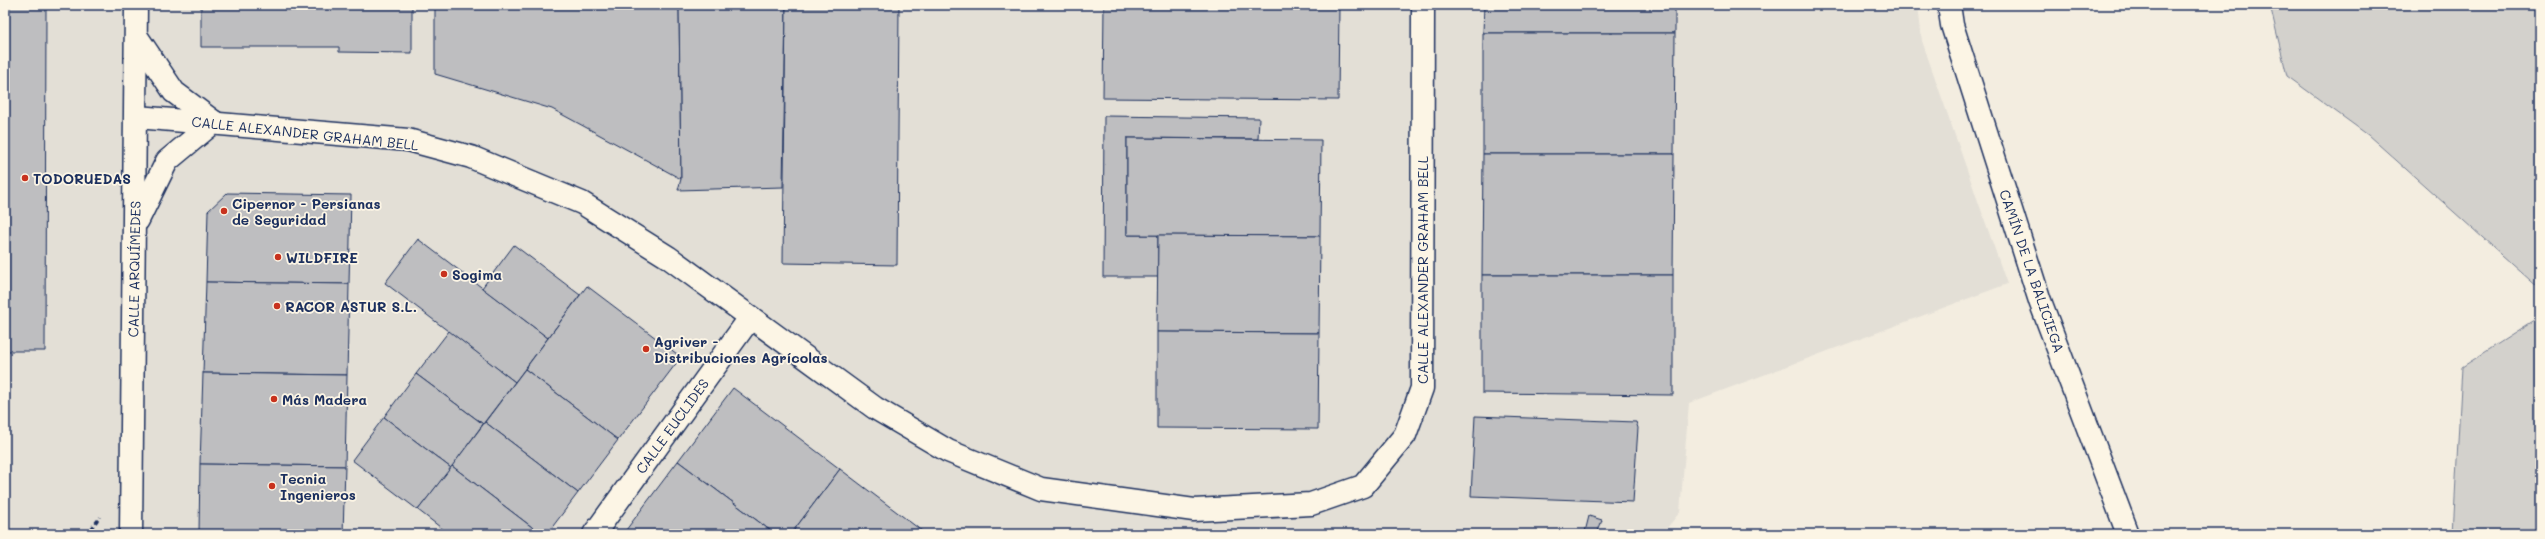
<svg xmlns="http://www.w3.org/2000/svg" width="2545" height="539" viewBox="0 0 2545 539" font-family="Mali,sans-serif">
<rect width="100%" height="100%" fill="#f3ede0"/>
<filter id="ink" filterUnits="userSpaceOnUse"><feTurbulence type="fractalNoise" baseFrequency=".025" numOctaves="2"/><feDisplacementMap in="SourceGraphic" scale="8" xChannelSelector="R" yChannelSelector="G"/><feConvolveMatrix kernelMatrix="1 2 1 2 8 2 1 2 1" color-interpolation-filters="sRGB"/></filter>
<g filter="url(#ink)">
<polygon fill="#e3dfd6" points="5,5 1918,5 1922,41 2007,284 1689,403 1680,512 1662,534 5,534"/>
<g fill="#d3d1cc" stroke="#778095">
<polygon points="2270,5 2540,5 2540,289 2368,135 2287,76"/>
<polygon points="2540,317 2540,534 2453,534 2462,367"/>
</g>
<g fill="#bebec0" stroke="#1b2f5e">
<polygon points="5,5 46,5 45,351 5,351"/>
<polygon points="201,5 412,5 412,53 339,52 339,47 201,47"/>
<polygon points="435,5 679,5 681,179 552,109 435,74"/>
<polygon points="679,5 786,5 783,187 678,190 681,179"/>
<polygon points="786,5 899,5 897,265 783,263"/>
<polygon points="1104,5 1339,5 1338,100 1103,98"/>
<polygon points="1484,5 1675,5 1675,33 1483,33"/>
<polygon points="1483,33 1675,33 1674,154 1483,154"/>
<polygon points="1104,116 1259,118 1258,139 1127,138 1127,235 1158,235 1158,277 1103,277"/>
<polygon points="1127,138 1321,140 1320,236 1127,235"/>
<polygon points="1483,154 1674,154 1673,275 1482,275"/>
<polygon points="227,193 351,195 349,284 206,282 208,211"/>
<polygon points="1158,235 1320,236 1319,333 1157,332"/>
<polygon points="418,239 548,338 515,382 385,283"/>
<polygon points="514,245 580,295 548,338 482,288"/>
<polygon points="1482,275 1673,275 1673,395 1482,393"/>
<polygon points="206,282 349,284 347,375 203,373"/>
<polygon points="587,286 681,357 618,440 525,369"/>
<polygon points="449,331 515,382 483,424 416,374"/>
<polygon points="1157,332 1319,333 1318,429 1157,428"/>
<polygon points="525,369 618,440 578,493 485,422"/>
<polygon points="203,373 347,375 345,466 200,464"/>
<polygon points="416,374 483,424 451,468 384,417"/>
<polygon points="733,388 840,469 791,534 775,534 678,461"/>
<polygon points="1475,416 1636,422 1638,428 1633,502 1471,496"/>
<polygon points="384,417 451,468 418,510 352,460"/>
<polygon points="485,422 578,493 547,534 541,534 452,466"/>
<polygon points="678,461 775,534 623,534"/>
<polygon points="200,464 345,466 343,534 199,534"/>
<polygon points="452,466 541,534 449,534 418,510"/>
<polygon points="840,469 926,534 791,534"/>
<polygon points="1589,516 1602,520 1597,534 1585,532"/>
</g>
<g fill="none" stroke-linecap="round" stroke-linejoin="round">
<defs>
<g id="minor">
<polyline points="1949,5 1952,25 2040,301 2128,534"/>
<polyline points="137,37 174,92 214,122"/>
<polyline points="137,117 408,140 471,157 582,203 668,257 875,408 948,451 1041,489 1194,510 1311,504 1363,486 1405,435 1422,388 1423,5"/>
<polyline points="138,220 167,161 214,122"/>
<polyline points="131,534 136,5"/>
<polyline points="594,534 750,318"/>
</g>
</defs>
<use href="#minor" stroke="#1b2f5e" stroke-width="25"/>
<polyline stroke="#1b2f5e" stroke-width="2.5" stroke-dasharray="4 3" stroke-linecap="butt" points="87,534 100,517"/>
<use href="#minor" stroke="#fcf5e5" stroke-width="22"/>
</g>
</g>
<g fill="#c8321e" stroke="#fcf5e5" stroke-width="1.5">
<circle cx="25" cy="178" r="4"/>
<circle cx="224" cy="211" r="4"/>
<circle cx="278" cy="257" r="4"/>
<circle cx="444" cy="274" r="4"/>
<circle cx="277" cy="306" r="4"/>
<circle cx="646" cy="349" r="4"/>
<circle cx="274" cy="399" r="4"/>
<circle cx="272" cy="486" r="4"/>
</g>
<g text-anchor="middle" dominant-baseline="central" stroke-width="3.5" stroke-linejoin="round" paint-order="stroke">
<g font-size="14" fill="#1b2f5e" stroke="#fcf5e5">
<text transform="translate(305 133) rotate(6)">CALLE ALEXANDER GRAHAM BELL</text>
<text transform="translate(134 269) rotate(-89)">CALLE ARQUÍMEDES</text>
<text transform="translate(1422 270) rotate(-90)">CALLE ALEXANDER GRAHAM BELL</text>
<text transform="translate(2032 271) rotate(71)">CAMÍN DE LA BALICIEGA</text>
<text transform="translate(672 426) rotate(-54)">CALLE EUCLIDES</text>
</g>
<g font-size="14" font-weight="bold" fill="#1b2f5e" stroke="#fcf5e5" text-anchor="start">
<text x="33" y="178">TODORUEDAS</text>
<text x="232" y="203">Cipernor - Persianas<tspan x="232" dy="16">de Seguridad</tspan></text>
<text x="286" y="257">WILDFIRE</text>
<text x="452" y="274">Sogima</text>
<text x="285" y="306">RACOR ASTUR S.L.</text>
<text x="654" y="341">Agriver -<tspan x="654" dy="16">Distribuciones Agrícolas</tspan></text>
<text x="282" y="399">Más Madera</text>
<text x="280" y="478">Tecnia<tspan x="280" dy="16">Ingenieros</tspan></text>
</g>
</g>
<rect width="2545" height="539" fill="none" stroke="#fcf5e5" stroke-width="20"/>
<rect x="10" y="10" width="2525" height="519" fill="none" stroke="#1b2f5e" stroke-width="1.5" filter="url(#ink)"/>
</svg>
